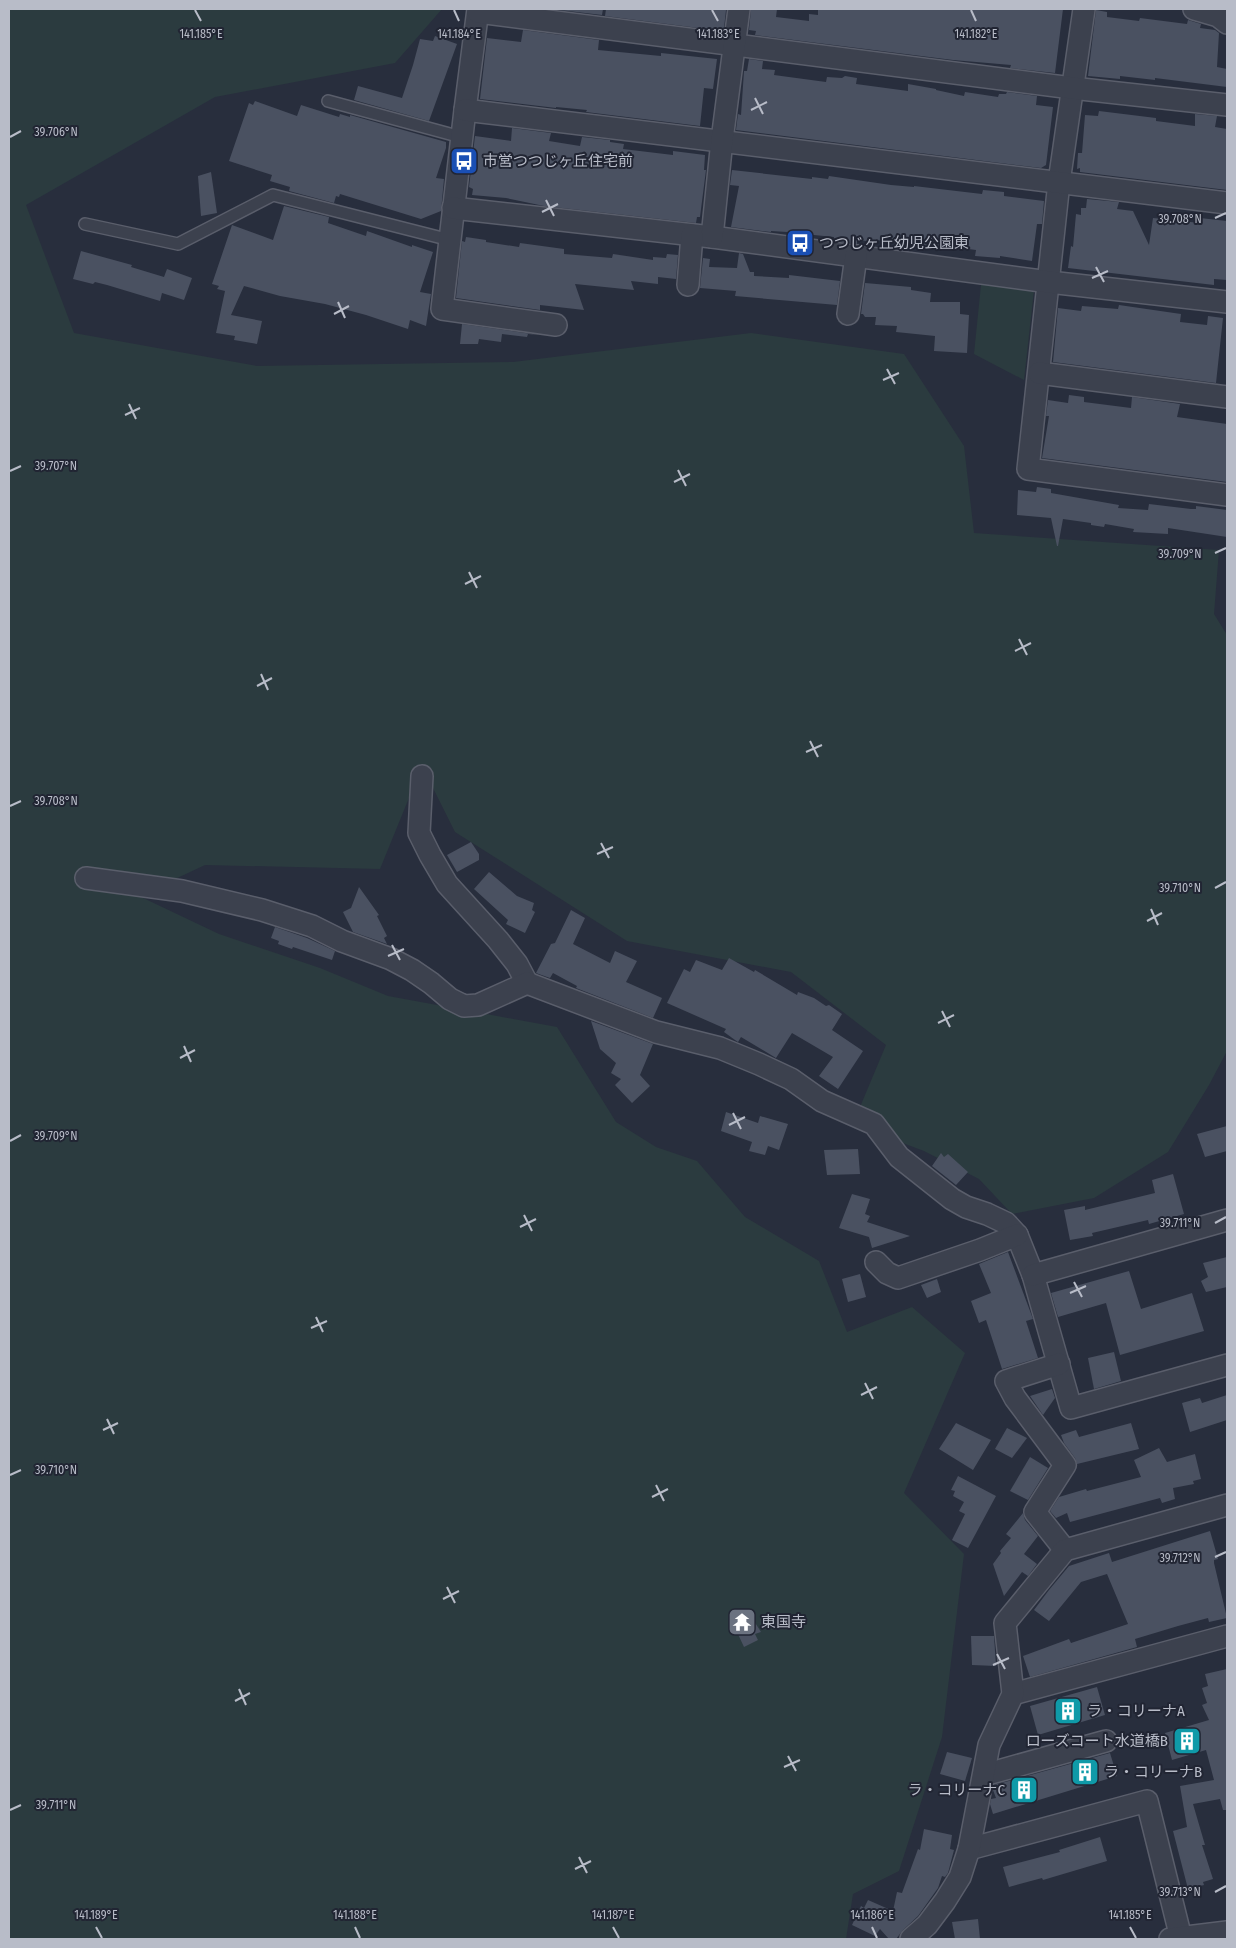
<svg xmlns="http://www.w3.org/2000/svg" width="1236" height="1948" viewBox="0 0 1236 1948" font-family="'Fira Sans Condensed','Noto Sans JP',sans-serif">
<rect width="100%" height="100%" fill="#282e3d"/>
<g fill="#2b3b3f">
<polygon points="9,9 442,9 395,63 215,97 26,205 74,333 257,366 513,362 751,333 904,354 964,446 974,533 1219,550 1214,614 1227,635 1227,1051 1209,1085 1168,1152 1094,1198 1012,1214 979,1179 924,1151 900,1142 860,1107 886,1045 791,972 627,941 455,832 422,766 380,869 205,865 139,896 219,934 320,968 388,996 557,1027 616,1122 656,1147 697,1161 745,1217 819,1261 847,1332 912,1307 965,1353 904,1493 964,1554 942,1737 899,1871 853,1894 846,1939 9,1939"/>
<polygon points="982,275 1035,281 1024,380 974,354"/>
</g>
<g fill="#4a5161">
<polygon points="551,9 603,9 602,15"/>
<polygon points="606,9 720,9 726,10 724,28 722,28 722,31 605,16"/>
<polygon points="751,9 777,9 776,17 809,21 809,14 818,15 818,9 1063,9 1055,73 1010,68 1011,65 953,60 755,35 756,31 749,30"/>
<polygon points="1096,10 1107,12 1107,17 1139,21 1140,18 1187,24 1188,20 1201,24 1200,28 1215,30 1219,33 1217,67 1227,69 1227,87 1155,78 1155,80 1120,76 1120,79 1088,76"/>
<polygon points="523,30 599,40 598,50 661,56 661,53 717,59 713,89 704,88 700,126 586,112 587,110 556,107 556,108 480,99 487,38 521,42"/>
<polygon points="435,36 457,44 429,121 354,100 358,86 402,98 413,65 420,39 433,41"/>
<polygon points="749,59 763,61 762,69 775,70 774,75 826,82 827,77 842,78 845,76 857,78 856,84 908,91 908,84 936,89 936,90 964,96 965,92 998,97 999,94 1006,94 1007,92 1037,96 1036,105 1053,107 1046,165 1041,168 736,130 738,114 741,115 744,71 747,71"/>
<polygon points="255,101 297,116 301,105 339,117 340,114 350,117 350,115 446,142 446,148 436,178 444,179 441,211 421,219 340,194 339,197 336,196 334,203 289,191 290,187 270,181 272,175 229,161 249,103 253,105"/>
<polygon points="1099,111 1156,118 1156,121 1195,126 1195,114 1217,116 1215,127 1227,129 1227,190 1080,172 1080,168 1077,169 1078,153 1082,153 1085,115 1098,116"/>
<polygon points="512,128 551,133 549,141 580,146 582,137 610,140 610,142 624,144 623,149 673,155 673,151 705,155 704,170 706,170 700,217 697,217 696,223 544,206 506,198 472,195 473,189 469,187 475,136 511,141"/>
<polygon points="732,170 812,179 812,177 828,179 829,176 891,185 914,187 914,186 982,194 983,190 1004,192 1004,196 1044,201 1042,224 1037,224 1032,261 1000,256 1000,258 975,256 976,250 939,245 939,248 876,240 876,242 857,240 857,244 834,241 834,237 804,234 804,233 771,231 771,232 731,227 739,186 730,185"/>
<polygon points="211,172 217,213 201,216 198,176"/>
<polygon points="1087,199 1119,202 1117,209 1133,211 1149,245 1153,218 1200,223 1200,218 1227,221 1227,280 1214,279 1214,285 1068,268 1071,246 1073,247 1076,214 1081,215 1081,208 1086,208"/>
<polygon points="284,206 329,217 328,223 366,236 367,231 412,247 412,245 433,252 420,292 431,294 426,326 410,320 408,329 366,315 325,304 280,296 244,286 231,315 262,321 257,344 234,340 235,336 216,333 225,291 217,289 219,286 212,284 232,225 273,240"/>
<polygon points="466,237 486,240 486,242 519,247 520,243 564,249 564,254 612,258 613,254 653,260 653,257 666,258 667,254 678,255 676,279 658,277 658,284 631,281 634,290 575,284 584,310 540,305 540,310 456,298 462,241 465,242"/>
<polygon points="81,251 132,265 131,267 164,277 167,269 192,278 184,300 162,293 160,301 107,285 95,282 93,284 73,279"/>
<polygon points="739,253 743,254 750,272 754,272 754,276 789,278 789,275 840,281 837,305 735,296 736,291 700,288 703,258 710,259 709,267 737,268"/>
<polygon points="865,283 911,287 911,290 931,293 930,302 960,302 960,314 969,315 967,353 934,351 935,336 896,332 897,326 875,325 876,317 865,317 863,314 861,314"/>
<polygon points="1119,305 1181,314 1180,322 1207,325 1208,316 1223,318 1216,383 1053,362 1058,308 1081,311 1082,306 1118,309"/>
<polygon points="462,324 539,335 528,334 527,337 502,334 501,342 479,339 478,344 460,344"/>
<polygon points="1069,395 1084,397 1084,402 1131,408 1132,397 1180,404 1177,417 1227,424 1227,482 1042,458 1049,416 1046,416 1048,400 1068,403"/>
<polygon points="1037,487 1051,489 1051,493 1119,505 1118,508 1148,510 1149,504 1191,509 1196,509 1196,506 1227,510 1227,537 1168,528 1168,534 1133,532 1134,529 1105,524 1104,527 1091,525 1091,523 1063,519 1058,546 1057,546 1051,518 1017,515 1018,490 1036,492"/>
<polygon points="471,842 479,854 479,860 457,872 447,855"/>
<polygon points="489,872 517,896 534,903 532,910 535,912 525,933 506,924 508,920 474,889"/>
<polygon points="359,887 379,915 377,916 387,936 384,938 387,944 353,932 343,912 351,908"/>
<polygon points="571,910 585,918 573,944 610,963 615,951 637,961 626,982 662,998 653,1018 576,988 577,986 553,973 550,978 536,973 551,944 555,943"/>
<polygon points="275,927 307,938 335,951 332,960 293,947 292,949 278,944 279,941 271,938"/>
<polygon points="729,958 754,972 755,970 797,995 798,992 814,998 826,1006 829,1005 842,1014 832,1030 863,1051 838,1089 819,1076 833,1057 792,1033 776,1058 741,1037 738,1042 735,1040 724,1032 726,1029 667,1003 684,969 690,972 696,960 722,970"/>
<polygon points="591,1021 653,1044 640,1075 650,1086 632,1103 615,1085 621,1079 611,1073 616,1063 600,1049"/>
<polygon points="726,1112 758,1123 760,1116 788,1124 779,1150 768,1146 765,1155 749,1151 752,1142 721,1131"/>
<polygon points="1227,1126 1227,1151 1205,1157 1197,1134"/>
<polygon points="858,1149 860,1174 827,1175 824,1150"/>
<polygon points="941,1153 944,1157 948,1154 968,1172 956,1185 932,1166"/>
<polygon points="1173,1174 1184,1214 1149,1224 1148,1220 1092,1233 1093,1236 1070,1240 1064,1210 1085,1206 1085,1210 1155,1193 1152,1180"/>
<polygon points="852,1194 870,1199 865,1214 870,1216 867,1222 910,1236 872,1248 869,1237 839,1228"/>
<polygon points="1008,1252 1033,1319 1026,1321 1038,1358 1002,1369 986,1320 979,1323 971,1301 991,1293 979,1264"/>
<polygon points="1227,1257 1227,1287 1206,1292 1201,1281 1208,1277 1203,1263"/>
<polygon points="1129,1271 1141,1309 1192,1293 1204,1331 1120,1355 1106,1303 1058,1317 1051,1293"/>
<polygon points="860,1274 866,1297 848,1302 842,1279"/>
<polygon points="937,1279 941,1292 927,1298 921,1285"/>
<polygon points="1114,1352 1121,1381 1094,1389 1088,1358"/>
<polygon points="1052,1389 1055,1398 1043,1415 1030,1396"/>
<polygon points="1227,1395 1227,1420 1190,1432 1182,1403 1200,1398 1202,1403"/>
<polygon points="956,1423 991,1440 973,1470 939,1449"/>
<polygon points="1131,1423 1139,1449 1077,1464 1075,1458 1064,1443 1061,1435 1076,1430 1079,1437"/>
<polygon points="1007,1428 1027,1438 1012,1458 995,1449"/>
<polygon points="1159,1448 1167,1462 1195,1454 1201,1479 1193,1481 1194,1484 1173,1488 1175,1499 1162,1503 1160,1498 1070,1522 1067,1513 1056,1518 1050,1511 1059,1497 1086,1489 1087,1491 1141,1477 1134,1460"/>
<polygon points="1030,1457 1048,1468 1028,1500 1010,1491"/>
<polygon points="958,1476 996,1496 968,1548 952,1540 965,1514 959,1511 964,1502 953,1496 955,1491 951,1490"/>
<polygon points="1023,1513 1025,1520 1038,1536 1024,1554 1037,1564 1028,1576 1022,1572 1004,1596 993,1564 1001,1553 1000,1551 1011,1538 1006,1534"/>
<polygon points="1210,1531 1218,1559 1214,1560 1214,1563 1227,1618 1209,1622 1208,1618 1178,1626 1135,1639 1137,1647 1030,1677 1023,1656 1069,1639 1071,1643 1128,1624 1107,1574 1081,1582 1049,1621 1034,1610 1049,1590 1069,1566 1109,1553 1112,1562"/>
<polygon points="747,1610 761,1632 755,1634 758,1640 744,1647 730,1617"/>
<polygon points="971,1636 994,1636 996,1666 972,1665"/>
<polygon points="1227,1669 1227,1810 1223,1810 1220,1799 1193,1804 1205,1845 1202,1845 1213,1879 1203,1882 1204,1885 1188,1889 1173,1831 1187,1827 1180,1786 1214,1780 1206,1750 1172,1760 1165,1733 1209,1720 1202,1705 1207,1703 1202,1688 1208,1686 1205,1674"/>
<polygon points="1097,1687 1105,1715 1038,1735 1030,1706"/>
<polygon points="947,1752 972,1758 965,1781 940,1774"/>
<polygon points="1110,1753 1117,1776 993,1814 990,1804 991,1799 996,1798 993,1790 994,1785"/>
<polygon points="924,1829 952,1835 950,1849 954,1850 948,1873 945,1877 942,1876 938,1888 918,1916 903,1930 896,1939 889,1939 880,1929 875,1936 852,1925 861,1906 864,1908 868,1900 893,1911 897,1892 902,1893 918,1849 920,1850"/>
<polygon points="1100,1837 1107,1861 1043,1880 1042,1878 1009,1887 1003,1867 1060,1852 1059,1850"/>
<polygon points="978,1919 980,1939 955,1939 952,1922"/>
</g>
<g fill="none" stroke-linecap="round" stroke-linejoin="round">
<defs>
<g id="service">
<polyline points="328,101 461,137"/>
<polyline points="85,224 178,244 273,195 450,240"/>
</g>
<g id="minor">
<polyline points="478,9 465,110 442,309 556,325"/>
<polyline points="1084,9 1059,182 1028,469 1227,495"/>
<polyline points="1194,9 1218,16 1227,23"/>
<polyline points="478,12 1072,88 1227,105"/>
<polyline points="465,110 1227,203"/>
<polyline points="453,208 712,237 1049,282 1227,302"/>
<polyline points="712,237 722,140 739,9"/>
<polyline points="688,285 692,235"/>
<polyline points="848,314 856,256"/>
<polyline points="1039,373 1227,397"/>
<polyline points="422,776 419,833 430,855 447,884 498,940 517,964 527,983"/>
<polyline points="86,878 182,891 262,910 312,926 342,941 391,959 412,970 431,983 450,999 464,1006 478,1005 527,983 656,1032 720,1048 759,1064 791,1079 822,1101 874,1124 899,1157 952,1199 966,1207 987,1214 1006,1223 1017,1235 1033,1275 1071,1408 1227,1365"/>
<polyline points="876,1262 887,1273 898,1278 980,1250 1017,1235"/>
<polyline points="1033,1275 1227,1220"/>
<polyline points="1059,1364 1006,1381 1015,1398 1065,1465 1035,1512 1065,1550"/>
<polyline points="1013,1694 1227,1636"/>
<polyline points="984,1775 1106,1741"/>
<polyline points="969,1849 1147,1801 1181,1938"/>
<polyline points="911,1939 927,1925 945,1901 960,1877 969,1849 989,1745 1013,1694 1005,1623 1065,1550 1227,1505"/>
<polyline points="1170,1939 1227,1932"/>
</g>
</defs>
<use href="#service" stroke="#5a5e6b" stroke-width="14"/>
<use href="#minor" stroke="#5a5e6b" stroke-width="24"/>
<use href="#service" stroke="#3c414e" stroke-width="11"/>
<use href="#minor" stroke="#3c414e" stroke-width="21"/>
</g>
<path fill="none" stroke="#b8bcc8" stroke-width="2" d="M195,10L201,21M454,10L459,21M712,10L718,21M971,10L976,21M755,98L763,114M751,110L767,102M10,137L21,131M546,200L554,216M542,212L558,204M1215,218L1226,213M1096,267L1104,282M1092,278L1108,271M338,302L345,318M334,314L349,306M887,369L895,384M883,380L899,373M129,404L136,419M125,415L140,408M678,470L686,486M10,471L21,466M674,482L690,474M1215,553L1226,548M469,572L477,588M465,584L481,576M1019,639L1027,655M1015,651L1031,643M261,674L268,690M257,686L272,678M810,741L818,757M806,752L822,745M10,806L21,801M601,843L609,858M597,854L613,847M1215,888L1226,882M1151,909L1158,925M1147,921L1162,913M392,945L400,960M388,956L404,949M942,1011L950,1027M938,1023L954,1015M184,1046L191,1062M180,1058L195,1050M733,1113L741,1129M729,1125L745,1117M10,1141L21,1135M524,1215L532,1231M1215,1223L1226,1217M520,1227L536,1219M1074,1282L1082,1297M1070,1293L1086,1286M316,1317L323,1332M311,1328L327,1321M865,1383L873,1399M861,1395L877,1387M107,1419L114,1434M103,1430L118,1423M10,1475L21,1470M656,1485L664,1501M652,1497L668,1489M1215,1557L1226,1552M447,1587L455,1603M443,1599L459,1591M997,1654L1005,1669M993,1665L1009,1658M239,1689L246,1705M235,1701L250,1693M788,1756L796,1771M784,1767L800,1760M10,1810L21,1805M579,1857L587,1873M575,1869L591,1861M1215,1892L1226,1886M96,1927L102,1938M355,1927L360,1938M613,1927L619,1938M872,1927L877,1938M1130,1927L1136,1938"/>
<defs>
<symbol id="bus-square" viewBox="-11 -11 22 22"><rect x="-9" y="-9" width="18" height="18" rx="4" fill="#1a4fb4" stroke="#212533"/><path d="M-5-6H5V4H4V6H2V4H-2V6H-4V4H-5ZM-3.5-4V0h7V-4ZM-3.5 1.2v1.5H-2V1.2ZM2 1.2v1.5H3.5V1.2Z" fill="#fff"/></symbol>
<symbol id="temple-square" viewBox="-11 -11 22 22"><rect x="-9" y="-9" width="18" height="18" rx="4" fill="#6b7280" stroke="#212533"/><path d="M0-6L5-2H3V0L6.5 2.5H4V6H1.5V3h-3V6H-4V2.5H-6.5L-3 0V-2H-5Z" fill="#fff"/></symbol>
<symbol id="building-square" viewBox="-11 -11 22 22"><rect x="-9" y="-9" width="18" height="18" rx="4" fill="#0f9aa8" stroke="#212533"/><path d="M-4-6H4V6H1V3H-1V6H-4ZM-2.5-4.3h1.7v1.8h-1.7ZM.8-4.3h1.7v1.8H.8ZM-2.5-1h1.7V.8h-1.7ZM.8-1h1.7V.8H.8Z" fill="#fff"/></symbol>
</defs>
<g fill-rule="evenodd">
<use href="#bus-square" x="448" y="145" width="32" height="32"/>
<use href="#bus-square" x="784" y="227" width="32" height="32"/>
<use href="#temple-square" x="726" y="1606" width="32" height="32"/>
<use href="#building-square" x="1052" y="1695" width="32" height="32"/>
<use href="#building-square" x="1171" y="1725" width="32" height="32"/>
<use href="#building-square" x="1069" y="1756" width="32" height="32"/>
<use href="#building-square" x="1008" y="1774" width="32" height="32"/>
</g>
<g text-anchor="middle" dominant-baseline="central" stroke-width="4" stroke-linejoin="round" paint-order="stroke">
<g font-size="15" fill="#b8bcc8" stroke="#212533" text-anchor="start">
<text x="483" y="161">市営つつじヶ丘住宅前</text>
<text x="819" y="243">つつじヶ丘幼児公園東</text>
<text x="761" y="1622">東国寺</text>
<text x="1087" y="1711">ラ・コリーナA</text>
<text x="1168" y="1741" text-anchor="end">ローズコート水道橋B</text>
<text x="1104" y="1772">ラ・コリーナB</text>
<text x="1005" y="1790" text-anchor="end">ラ・コリーナC</text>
</g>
</g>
<g font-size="12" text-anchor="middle" fill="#b8bcc8" stroke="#212533" stroke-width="4" stroke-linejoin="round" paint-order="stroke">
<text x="201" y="38">141.185°E</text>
<text x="459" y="38">141.184°E</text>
<text x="718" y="38">141.183°E</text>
<text x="976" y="38">141.182°E</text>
<text x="56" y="136">39.706°N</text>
<text x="1180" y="223">39.708°N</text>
<text x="56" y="470">39.707°N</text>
<text x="1180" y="558">39.709°N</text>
<text x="56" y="805">39.708°N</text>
<text x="1180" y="892">39.710°N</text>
<text x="56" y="1140">39.709°N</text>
<text x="1180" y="1227">39.711°N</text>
<text x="56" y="1474">39.710°N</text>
<text x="1180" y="1562">39.712°N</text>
<text x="56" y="1809">39.711°N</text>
<text x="1180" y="1896">39.713°N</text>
<text x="96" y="1919">141.189°E</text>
<text x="355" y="1919">141.188°E</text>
<text x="613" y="1919">141.187°E</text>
<text x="872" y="1919">141.186°E</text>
<text x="1130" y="1919">141.185°E</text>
</g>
<rect width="1236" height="1948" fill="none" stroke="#b8bcc8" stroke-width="20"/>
</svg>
